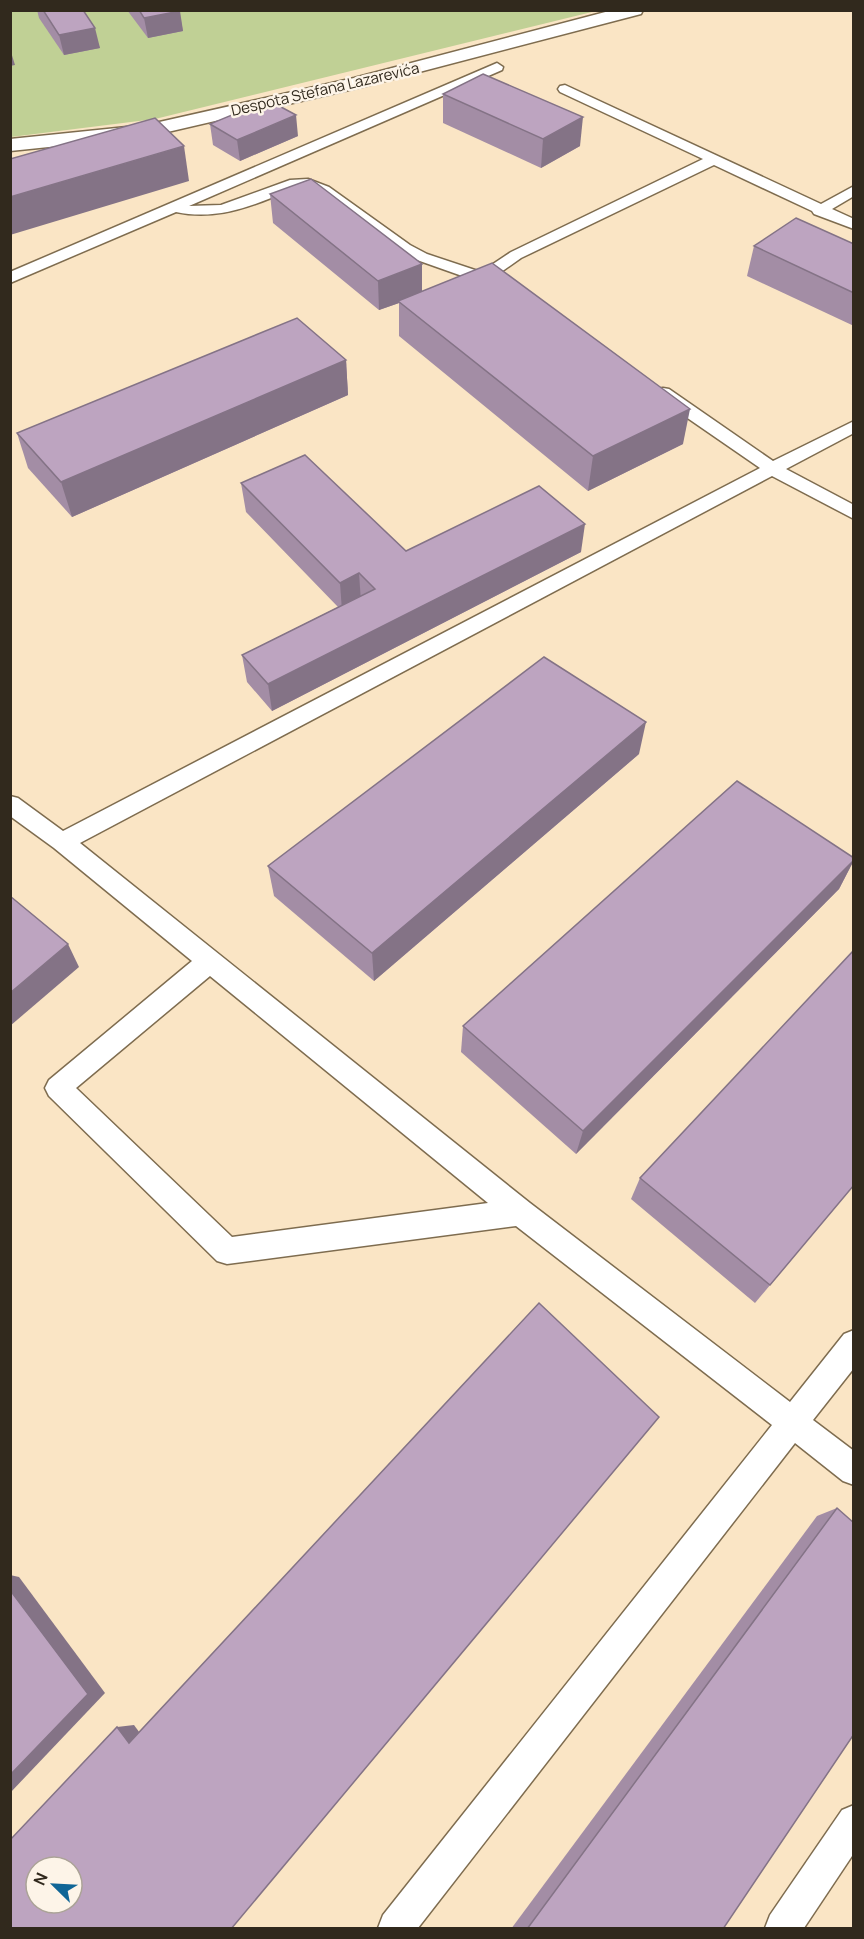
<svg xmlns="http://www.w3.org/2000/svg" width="864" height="1939" viewBox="0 0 864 1939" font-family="Manrope,sans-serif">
<rect width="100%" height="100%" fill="#fae5c5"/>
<polygon fill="#c0d095" points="10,11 596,11 155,119 11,137"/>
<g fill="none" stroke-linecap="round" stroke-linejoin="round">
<defs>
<g id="lane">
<path d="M497,63L503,67L502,70L189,206L221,205L290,180L308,179L329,187L410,245L427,254L481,272L511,252L703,159L560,92L558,89L560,86L565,85L821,204L854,186V196L832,209L854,219V229L814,214L812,211L714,165L521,258L494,277L507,284L499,289L417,260L400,251L319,193C312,190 305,186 297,187C288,189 279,195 271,198C239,211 209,219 176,212L10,283V272Z"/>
<path d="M663,388L669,389L773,461L854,421V433L786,469L854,505V519L772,476L80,843L530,1203L790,1402L844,1334L854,1330V1368L813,1420L854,1451V1485L843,1481L795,1443L418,1928H378L383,1915L772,1425L516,1226L227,1264L217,1261L49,1096L45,1088L49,1080L192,961L54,848L10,816V796L18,798L63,831L760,468L657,397L655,393L657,389ZM210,976L488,1203L232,1237L76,1088Z"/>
<polygon points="854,1805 854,1853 804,1928 765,1928 770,1915 842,1810"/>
</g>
<polygon id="secondary" points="613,10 643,10 641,14 362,87 146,137 10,151 10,139 146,125 354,78"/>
</defs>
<use href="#lane" stroke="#7e6c4f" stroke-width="3"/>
<use href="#secondary" stroke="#7e6c4f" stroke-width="3"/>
<use href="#lane" fill="#fff" fill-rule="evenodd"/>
<use href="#secondary" fill="#fff" fill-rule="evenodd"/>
</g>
<g fill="#a38da5">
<polygon points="37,10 83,10 100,48 64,55 39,18"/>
<polygon points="127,10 179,10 183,31 148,38"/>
<polygon points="443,94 580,146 541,168 443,123"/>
<polygon points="210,124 298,136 240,161 213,145"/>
<polygon points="270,194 422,291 683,444 588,491 399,336 399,303 379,310 273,223"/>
<polygon points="854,244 854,326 747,276 754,246"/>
<polygon points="346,360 348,395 72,517 28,468 17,433"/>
<polygon points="241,483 406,551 581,552 272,711 247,682 242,655 338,607 246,512"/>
<polygon points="639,754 374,981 274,896 268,866"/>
<polygon points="854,858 854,860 839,889 576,1154 461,1052 463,1026"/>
<polygon points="640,1178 854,1185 755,1303 631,1199"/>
<polygon points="837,1508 723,1929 511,1929 817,1516"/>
</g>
<g fill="#847386">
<polygon points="180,11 183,31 148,38 144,18"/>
<polygon points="95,28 100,48 64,55 59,35"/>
<polygon points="10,49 15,65 10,66"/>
<polygon points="296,115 298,136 240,161 237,140"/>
<polygon points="583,117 580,146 541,168 543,139"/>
<polygon points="184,146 189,181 10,235 10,197"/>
<polygon points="422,264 422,293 398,301 399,303 379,310 378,281"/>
<polygon points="346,360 348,395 72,517 61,482"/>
<polygon points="690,409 683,444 588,491 593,456"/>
<polygon points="585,524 581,552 272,711 268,684"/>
<polygon points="359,573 361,602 342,611 340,583"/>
<polygon points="646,722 639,754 374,981 372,953"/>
<polygon points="854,860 839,889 576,1154 583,1131"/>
<polygon points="68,944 79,967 10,1026 10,993"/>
<polygon points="10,1575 19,1577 105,1693 10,1793"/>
<polygon points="134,1725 145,1740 129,1743 117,1727"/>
</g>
<g fill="#bda4c0" stroke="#847386" stroke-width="1.5" fill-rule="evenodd">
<polygon points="43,10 83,10 95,28 59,35"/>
<polygon points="139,10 179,10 180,11 144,18"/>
<polygon points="483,74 583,117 543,139 443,94"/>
<polygon points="268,100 296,115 237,140 210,124"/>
<polygon points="155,118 184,146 10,197 10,159"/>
<polygon points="311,179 422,264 378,281 270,194"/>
<polygon points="796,218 854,244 854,293 754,246"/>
<polygon points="492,263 690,409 593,456 398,301"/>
<polygon points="297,318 346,360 61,482 17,433"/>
<polygon points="305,455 406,551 539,486 585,524 268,684 242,655 375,589 359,573 340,583 241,483"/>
<polygon points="544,657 646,722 372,953 268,866"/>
<polygon points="737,781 854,858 854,860 583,1131 463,1026"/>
<polygon points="10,896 68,944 10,993"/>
<polygon points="854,950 854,1185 770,1285 640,1178"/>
<path d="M539,1303L659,1417L231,1929H10V1840L117,1727L129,1743ZM36,1867H72V1903H36Z"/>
<polygon points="837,1508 854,1523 854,1734 723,1929 527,1929"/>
<polygon points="10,1590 88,1694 10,1775"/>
</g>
<g text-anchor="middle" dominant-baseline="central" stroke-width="5" stroke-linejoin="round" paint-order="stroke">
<g font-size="15" fill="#31291d" stroke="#fdf4e8">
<text transform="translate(325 89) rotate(-13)">Despota Stefana Lazarevića</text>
</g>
</g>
<rect width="864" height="1939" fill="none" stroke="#31291d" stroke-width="24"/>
<g transform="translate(54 1885) rotate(294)"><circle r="28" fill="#fdf4e8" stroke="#aba397" stroke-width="1.5"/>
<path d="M0-4.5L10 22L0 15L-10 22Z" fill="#106596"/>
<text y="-9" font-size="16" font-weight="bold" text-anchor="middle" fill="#31291d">N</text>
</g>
</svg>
